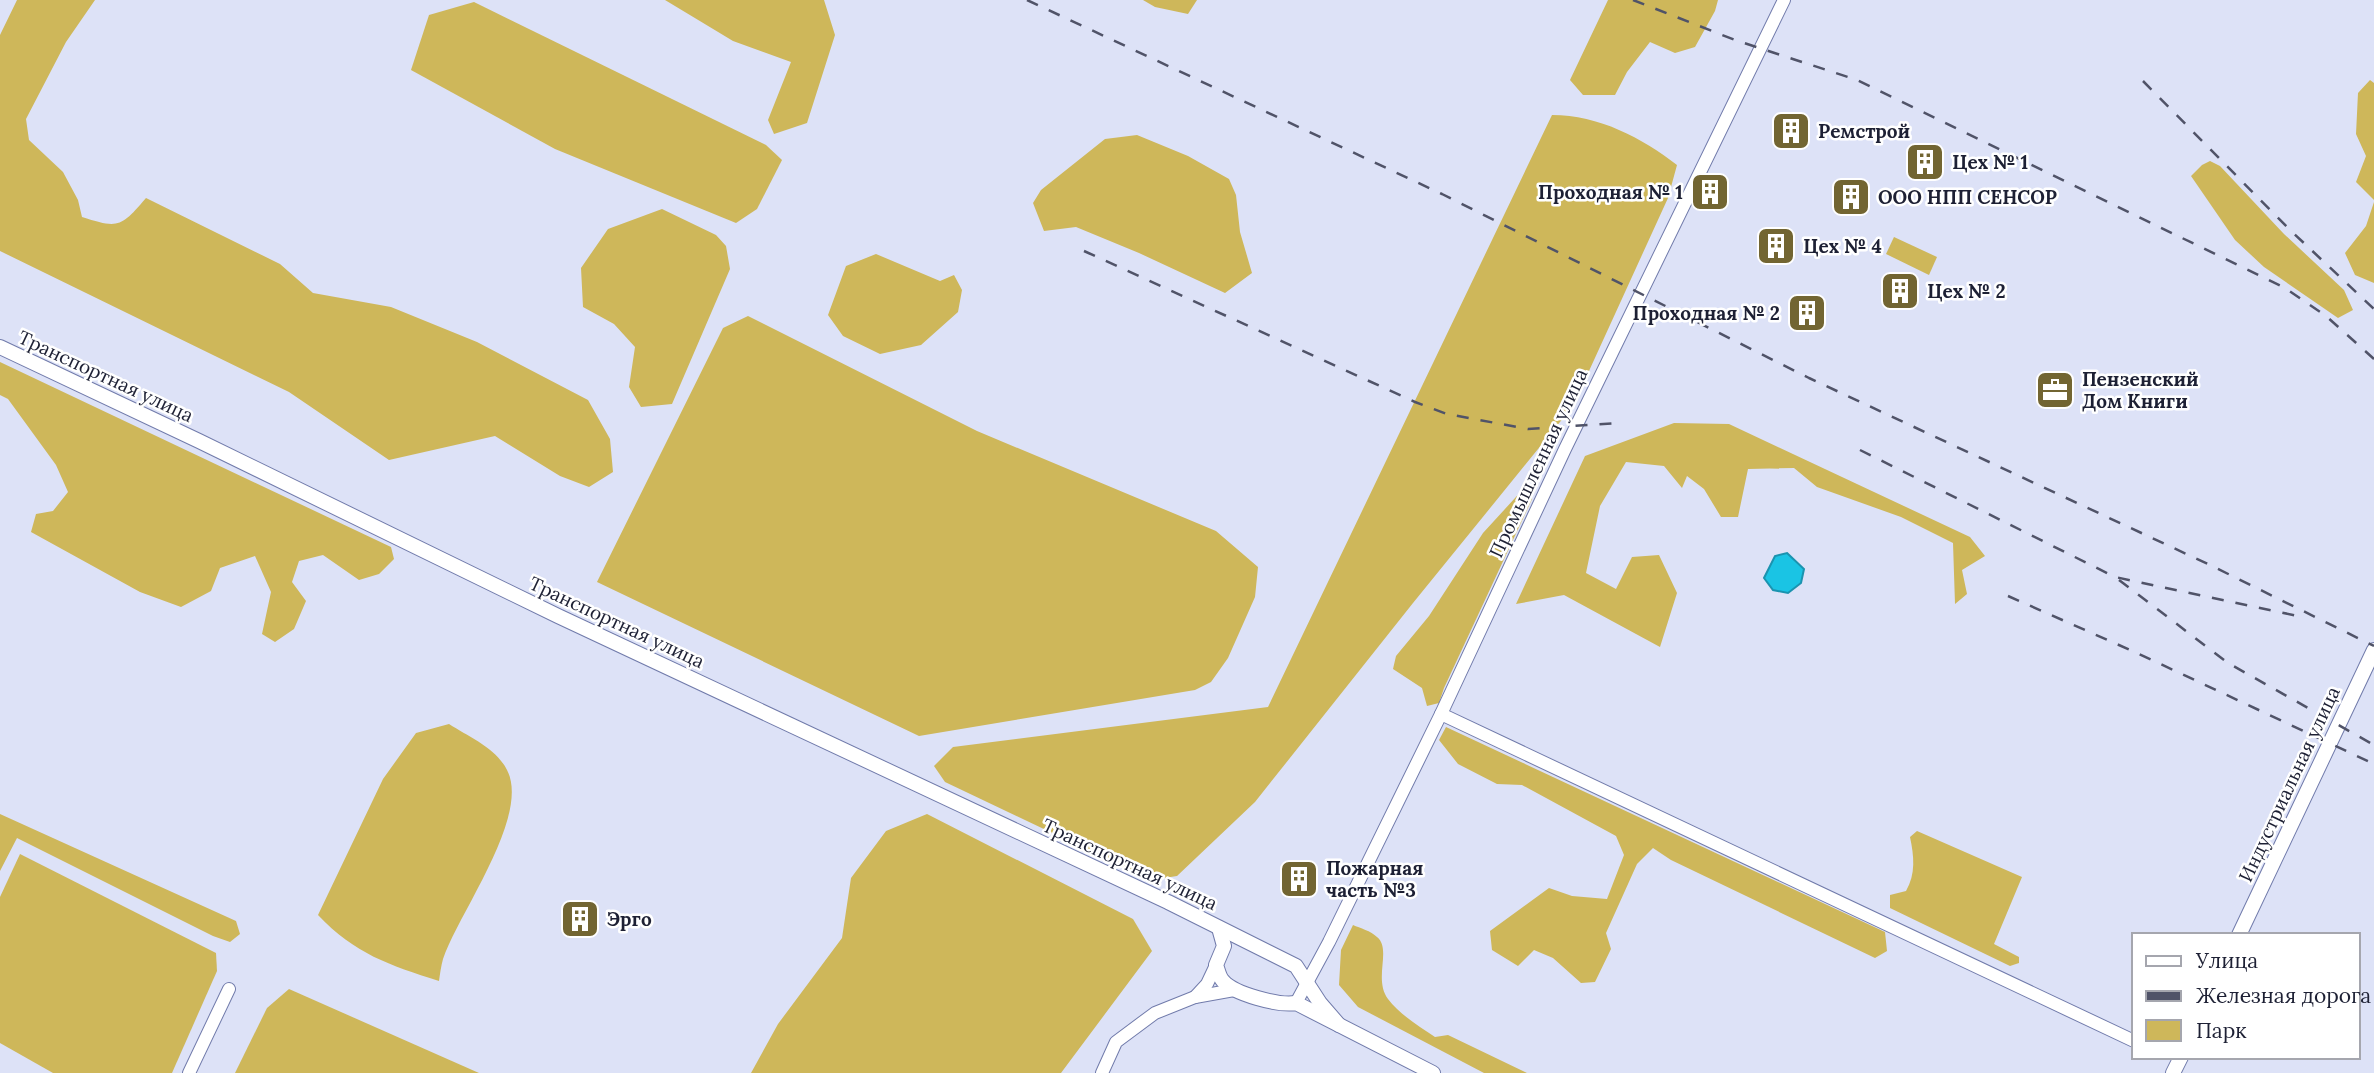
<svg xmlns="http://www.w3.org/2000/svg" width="2374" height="1073" viewBox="0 0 2374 1073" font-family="Lora,serif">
<rect width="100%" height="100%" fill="#dde2f7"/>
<g fill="#ceb75a">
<path d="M17,0H95L66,42L26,119L29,140L63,172L78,200L82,217C119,229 121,227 146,198L280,264L313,293L391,307L477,342L588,400L610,439L613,472L589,487L560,476L495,436L389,460L289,392L0,251V35Z"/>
<polygon points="665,0 824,0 835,35 807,123 774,134 768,120 791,62 733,41"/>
<polygon points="1143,0 1197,0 1188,14 1155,7"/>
<polygon points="1608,0 1718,0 1715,11 1695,47 1675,53 1650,42 1627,72 1615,95 1583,95 1570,80"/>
<polygon points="474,2 766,145 782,160 757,209 736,223 555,149 411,70 429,15"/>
<polygon points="2370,80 2374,83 2374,200 2356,182 2366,156 2356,134 2358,93"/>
<path d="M1552,115C1599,115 1642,138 1677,165L1668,198L1573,406L1413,603L1255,802L1177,876L1151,880L945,782L934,766L953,747L1268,707Z"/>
<polygon points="1137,135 1188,156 1229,179 1236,195 1240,232 1252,273 1225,293 1139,253 1076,227 1044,231 1033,203 1041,190 1105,139"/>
<polygon points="2210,161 2220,166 2284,234 2344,290 2353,310 2338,318 2264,267 2235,240 2191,176 2202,165"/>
<polygon points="2374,202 2374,283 2355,275 2345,253 2366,226"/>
<polygon points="662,209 716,235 726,246 730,269 672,404 641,407 629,387 635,347 614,324 583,307 581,268 608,229"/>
<polygon points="1894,237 1937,257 1929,275 1886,254"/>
<polygon points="876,254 940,281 954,275 962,290 958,312 921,345 880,354 843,336 828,315 846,266"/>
<polygon points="748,316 977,431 1216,531 1258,567 1255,597 1228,658 1211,682 1195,690 919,736 597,582 723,328"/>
<polygon points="0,362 391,547 394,559 379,574 359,580 323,555 299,561 292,582 306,601 294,629 275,642 262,634 271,592 255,556 220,568 211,591 181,607 140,592 31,532 36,514 53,511 68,492 56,465 8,399 0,395"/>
<polygon points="1674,423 1729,424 1970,537 1985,556 1962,570 1967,594 1955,604 1953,543 1901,517 1817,487 1794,468 1748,469 1738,517 1721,517 1704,489 1687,476 1682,488 1664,466 1626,462 1600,506 1586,573 1616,589 1632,557 1659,555 1677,593 1660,647 1564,595 1516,604 1585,456"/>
<polygon points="1526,486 1532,486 1532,499 1444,688 1439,703 1427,706 1422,688 1393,669 1396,656 1429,616 1483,533"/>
<path d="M449,724C469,737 496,748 507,770C531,816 458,914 443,959C441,966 440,974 439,981C389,965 355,954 318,915L383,779L416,733Z"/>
<polygon points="1446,727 1885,932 1887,951 1875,958 1671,860 1653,848 1637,864 1606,933 1611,949 1595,982 1581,983 1553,958 1534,950 1518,966 1492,950 1490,931 1549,888 1572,896 1607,899 1624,855 1616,836 1522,785 1497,784 1458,764 1439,740"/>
<polygon points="0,814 236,921 240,934 230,942 213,936 17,838 0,871"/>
<polygon points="927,814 1133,919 1152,951 1061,1073 751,1073 778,1024 842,938 851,878 886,831"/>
<path d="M1917,831L2022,877L1994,944L2019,957V963L2010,966L1890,908V895L1906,891C1916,874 1914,856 1910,837Z"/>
<polygon points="20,854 216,953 217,971 172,1073 53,1073 0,1043 0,897"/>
<path d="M1353,925C1360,928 1371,931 1377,937C1392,949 1373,979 1388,999C1399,1014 1420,1027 1435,1037L1448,1035L1527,1073H1484L1358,1007L1339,985L1341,950Z"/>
<polygon points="289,989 479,1073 235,1073 267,1008"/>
</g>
<polygon fill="#1ac4e4" stroke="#1b93af" stroke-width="2" points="1787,553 1804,569 1801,583 1788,593 1773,590 1764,578 1775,556"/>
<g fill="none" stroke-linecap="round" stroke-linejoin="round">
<defs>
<g id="minor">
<polyline points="1441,714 2134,1041"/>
<polyline points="1195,997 1207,984 1216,965"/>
<polyline points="1296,1003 1329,942 1441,714 1565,449 1784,0"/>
<polyline points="189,1073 229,989"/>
<polyline points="1102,1073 1116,1042 1155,1013 1195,997 1234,990"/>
</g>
<g id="tertiary">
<polyline points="0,347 199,441 558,616 1168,902 1296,966 1320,1003 1339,1025"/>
<path d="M1219,928L1224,946L1216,965C1218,970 1219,977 1223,981C1234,994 1279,1006 1296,1003L1433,1073"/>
<polyline points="2239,935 2374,650"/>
<polyline points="2173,1073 2181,1057"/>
</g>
</defs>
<use href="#minor" stroke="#717bab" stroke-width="14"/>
<use href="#tertiary" stroke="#717bab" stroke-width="16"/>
<use href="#minor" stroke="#fff" stroke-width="12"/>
<use href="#tertiary" stroke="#fff" stroke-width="14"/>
<g stroke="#505368" stroke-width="2.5" stroke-dasharray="12 12" stroke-linecap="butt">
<polyline points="1027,0 1442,194 1809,378 2210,565 2374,646"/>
<polyline points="1633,0 1735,40 1857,80 2285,288 2326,316 2374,359"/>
<polyline points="2143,81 2289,229 2374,309"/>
<polyline points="1084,251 1415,402 1447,414 1528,429 1618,423"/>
<polyline points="1860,450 2115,577 2298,616"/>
<polyline points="2119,580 2228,663 2374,745"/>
<polyline points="2008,596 2137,653 2374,764"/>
</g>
</g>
<defs>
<symbol id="building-square" viewBox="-11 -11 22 22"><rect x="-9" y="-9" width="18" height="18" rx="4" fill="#726532" stroke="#fff"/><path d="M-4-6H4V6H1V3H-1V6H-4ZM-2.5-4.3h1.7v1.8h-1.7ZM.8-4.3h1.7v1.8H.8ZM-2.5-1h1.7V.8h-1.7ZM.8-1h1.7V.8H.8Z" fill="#fff"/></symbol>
<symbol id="office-square" viewBox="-11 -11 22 22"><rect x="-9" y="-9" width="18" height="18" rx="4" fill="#726532" stroke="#fff"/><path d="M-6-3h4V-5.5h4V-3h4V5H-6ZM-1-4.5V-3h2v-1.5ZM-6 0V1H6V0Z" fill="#fff"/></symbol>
</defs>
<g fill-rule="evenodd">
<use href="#building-square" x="1769" y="109" width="44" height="44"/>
<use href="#building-square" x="1903" y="140" width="44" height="44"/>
<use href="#building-square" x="1688" y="170" width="44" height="44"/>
<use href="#building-square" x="1829" y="175" width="44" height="44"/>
<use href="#building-square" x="1754" y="224" width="44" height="44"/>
<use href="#building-square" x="1878" y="269" width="44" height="44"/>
<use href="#building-square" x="1785" y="291" width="44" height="44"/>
<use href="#office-square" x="2033" y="368" width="44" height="44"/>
<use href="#building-square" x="1277" y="857" width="44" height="44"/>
<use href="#building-square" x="558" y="897" width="44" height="44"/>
</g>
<g text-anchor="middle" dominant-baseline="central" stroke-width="5" stroke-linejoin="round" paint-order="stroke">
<g font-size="19" font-weight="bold" fill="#1d2034" stroke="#fff" text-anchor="start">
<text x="1818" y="131">Ремстрой</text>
<text x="1952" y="162">Цех № 1</text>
<text x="1683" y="192" text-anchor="end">Проходная № 1</text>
<text x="1878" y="197">ООО НПП СЕНСОР</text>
<text x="1803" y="246">Цех № 4</text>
<text x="1927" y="291">Цех № 2</text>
<text x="1780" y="313" text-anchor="end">Проходная № 2</text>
<text x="2082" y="379">Пензенский<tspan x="2082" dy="22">Дом Книги</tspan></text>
<text x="1326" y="868">Пожарная<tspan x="1326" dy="22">часть №3</tspan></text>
<text x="607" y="919">Эрго</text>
</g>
<g font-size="19" fill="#1d2034" stroke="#fff">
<text transform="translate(106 376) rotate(25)">Транспортная улица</text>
<text transform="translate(1538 463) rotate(-65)">Промышленная улица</text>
<text transform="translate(617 622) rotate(25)">Транспортная улица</text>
<text transform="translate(2289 784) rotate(-65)">Индустриальная улица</text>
<text transform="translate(1130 864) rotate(25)">Транспортная улица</text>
</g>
</g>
<rect x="2132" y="933" width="228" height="126" fill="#ffffff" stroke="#a5a6ae" stroke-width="2"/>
<rect x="2146" y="956" width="35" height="10" fill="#ffffff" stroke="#a5a6ae" stroke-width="2"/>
<text x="2196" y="968" font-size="21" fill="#1d2034">Улица</text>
<rect x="2146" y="991" width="35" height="10" fill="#505368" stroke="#a5a6ae" stroke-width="2"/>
<text x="2196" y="1003" font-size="21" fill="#1d2034">Железная дорога</text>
<rect x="2146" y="1020" width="35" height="21" fill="#ceb75a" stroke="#a5a6ae" stroke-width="2"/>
<text x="2196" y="1038" font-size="21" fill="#1d2034">Парк</text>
</svg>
